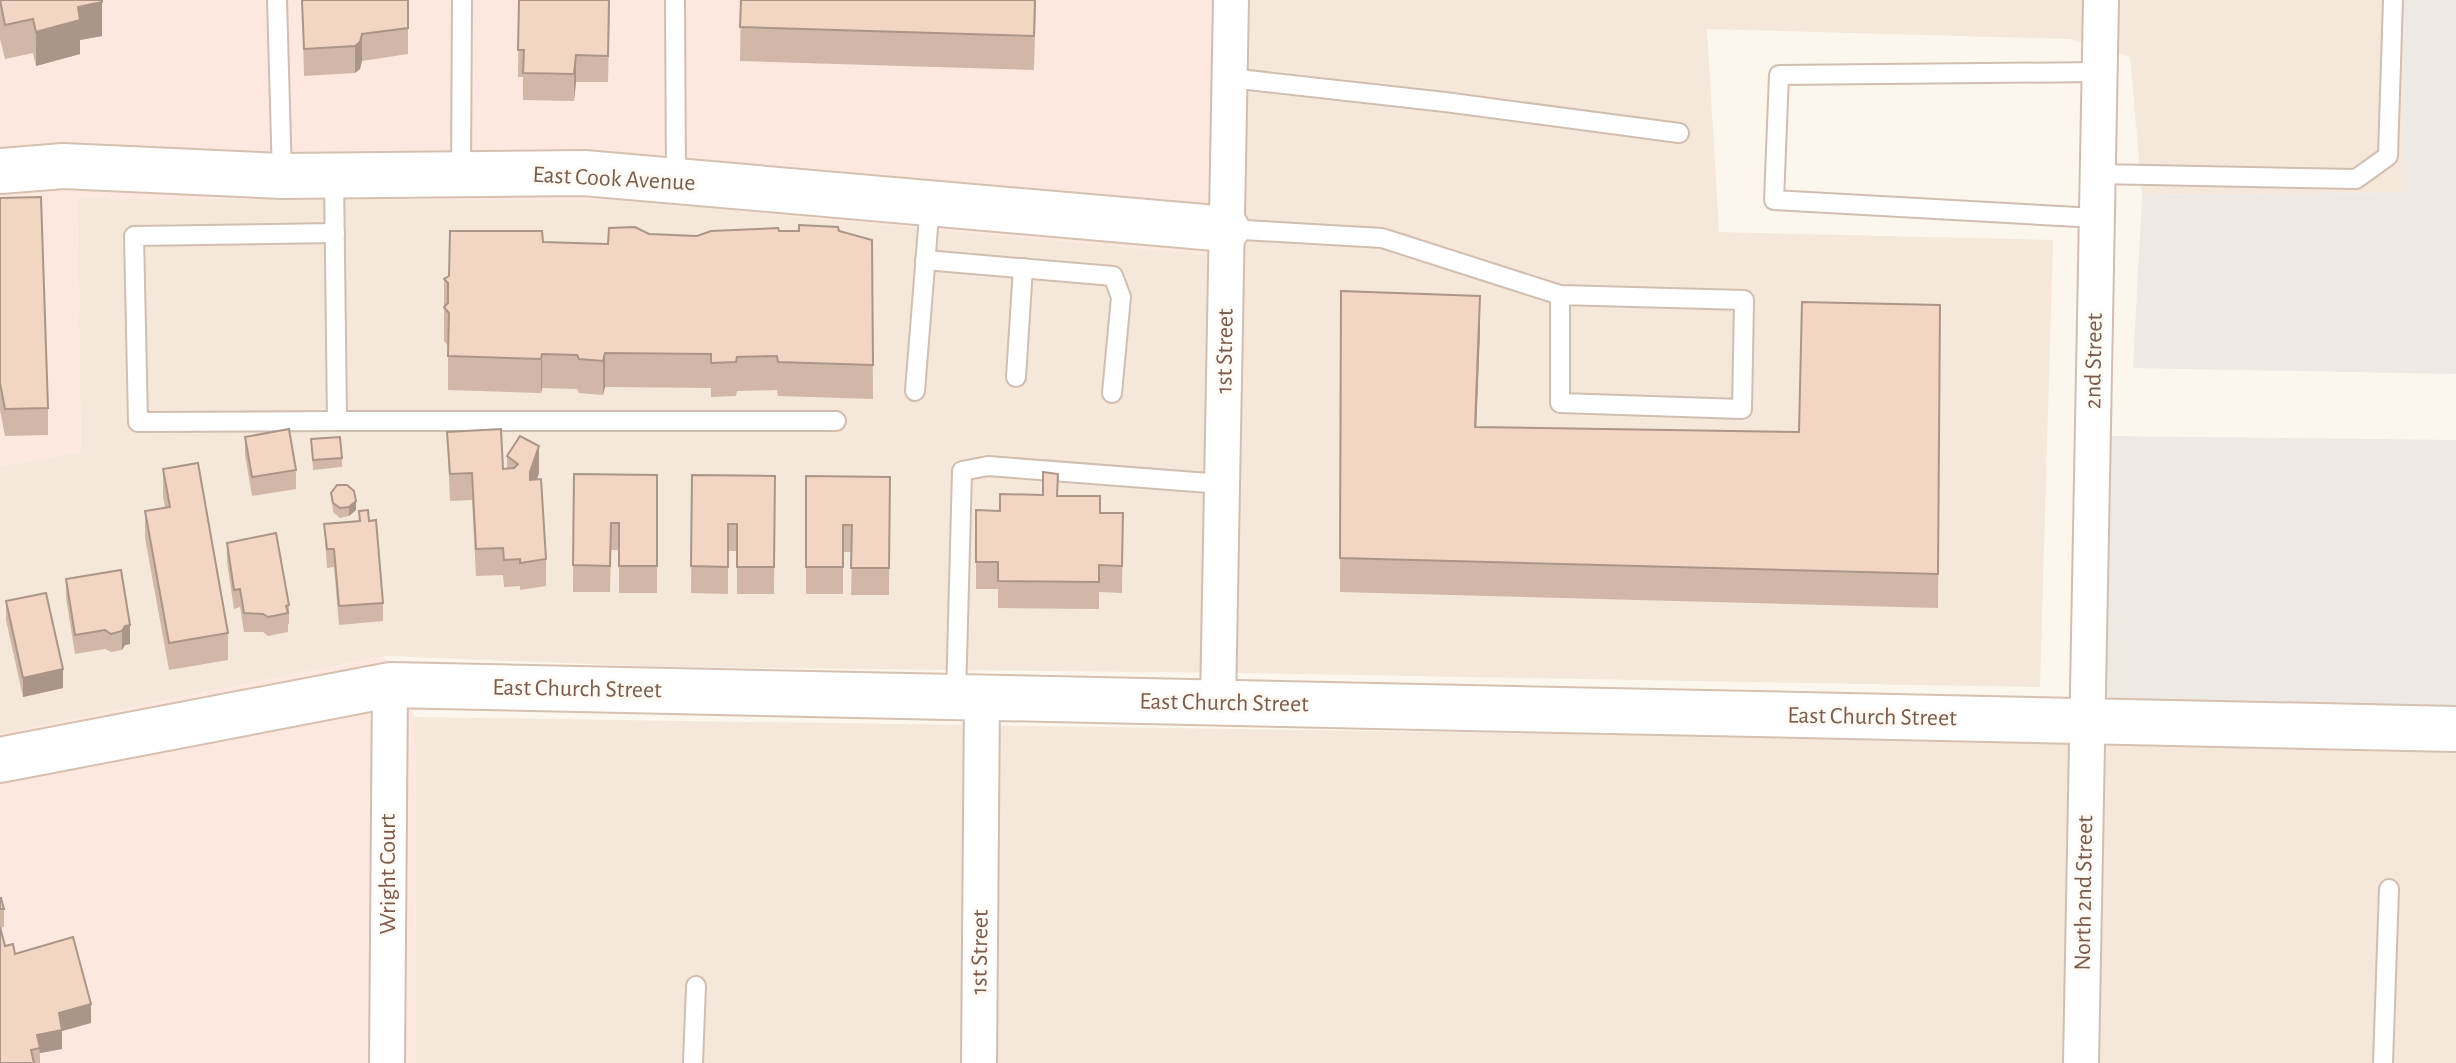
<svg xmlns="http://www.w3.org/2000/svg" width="2456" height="1063" viewBox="0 0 2456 1063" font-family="'Alegreya Sans',sans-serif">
<rect width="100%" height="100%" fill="#fdf6ec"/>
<g fill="#f5e8da">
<polygon points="1248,0 2405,0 2402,192 2142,195 2130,57 2070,39 1707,29 1719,232 2053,240 2040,687 1243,673 666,667 384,656 0,734 0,466 81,452 77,198 620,200 1245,258"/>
<polygon points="415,717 2456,747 2456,1063 416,1063"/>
</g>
<g fill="#fde8e0">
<polygon points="0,0 1248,0 1245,258 620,200 77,198 81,452 0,466"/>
<polygon points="384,656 415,717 416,1063 0,1063 0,734"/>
</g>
<g fill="#efe9e4">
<polygon points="2405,0 2456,0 2456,374 2133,368 2142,195 2402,192"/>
<polygon points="2105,436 2456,440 2456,747 2107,742"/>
</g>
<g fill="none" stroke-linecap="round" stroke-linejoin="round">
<defs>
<g id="lane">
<polyline points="277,0 282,176"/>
<polyline points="675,0 676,181"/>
<polyline points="1230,78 1445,102 1679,133"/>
<polyline points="461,174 462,0"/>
<polyline points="2097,174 2356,179 2388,156 2393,0"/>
<polyline points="334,175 337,421 836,421"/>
<polyline points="2096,218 1774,200 1779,75 2099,72"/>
<polyline points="1227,229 1382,238 1560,295 1744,300 1742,409 1560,403 1560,295"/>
<polyline points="335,233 134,236 138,422 337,421"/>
<polyline points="925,260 1113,276 1121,297 1112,393"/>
<polyline points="1016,377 1023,268"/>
<polyline points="915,391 930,203"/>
<polyline points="956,697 962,471 988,466 1222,484"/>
<polyline points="693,1063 696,986"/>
<polyline points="2383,1063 2389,889"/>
</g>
<g id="street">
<polyline points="1218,703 1231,0"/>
<polyline points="387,1063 390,685"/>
<polyline points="979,1063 982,698"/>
<polyline points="2081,1063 2101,0"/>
</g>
<g id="secondary">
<polyline points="0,171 63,166 282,176 584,173 1227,229"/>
<polyline points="0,760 390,685 2456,729"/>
</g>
</defs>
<use href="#lane" stroke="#d1beb0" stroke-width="22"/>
<use href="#street" stroke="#d1beb0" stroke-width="38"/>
<use href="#secondary" stroke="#d6c0b0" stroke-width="48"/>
<use href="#lane" stroke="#fff" stroke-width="18"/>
<use href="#street" stroke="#fff" stroke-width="34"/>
<use href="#secondary" stroke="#fff" stroke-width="44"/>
</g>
<g fill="#d1b7a8">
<polygon points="0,0 102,36 80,40 80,54 36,66 33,53 5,59 0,39"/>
<polygon points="408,0 408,54 362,61 360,69 355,73 304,76 302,1"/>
<polygon points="519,0 610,0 608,82 576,82 574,101 523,100 523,77 518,77"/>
<polygon points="741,0 1036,0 1034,70 740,61"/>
<polygon points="0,198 48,408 48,435 5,436 0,410"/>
<polygon points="779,231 839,231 872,240 873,399 778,396 777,390 737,391 736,396 711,397 711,388 605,387 603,395 579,393 577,389 542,388 541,393 448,390 448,346 444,341 444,279 543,242 608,244 649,234 697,236"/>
<polygon points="1341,291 1480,330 1476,427 1799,432 1940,305 1938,608 1340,592"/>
<polygon points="447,432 503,469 507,469 507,456 539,473 537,479 546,559 546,586 520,590 520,586 504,587 503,575 476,576 472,500 450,501"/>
<polygon points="245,437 296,470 296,489 252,496 245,455"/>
<polygon points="311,439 342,458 342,467 313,470"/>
<polygon points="163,469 228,633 228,660 169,670 145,538 145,511 165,508 163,496"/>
<polygon points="574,474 657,475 657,593 619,593 619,550 611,550 610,592 573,592"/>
<polygon points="692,475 775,476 774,594 737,594 737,551 728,551 728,594 691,593"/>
<polygon points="806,476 890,477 889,595 851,595 852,552 843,552 843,594 806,594"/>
<polygon points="331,493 356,510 349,516 340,518 333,512"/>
<polygon points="1058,496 1100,513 1123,513 1122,593 1099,592 1099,609 998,608 998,589 976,589 976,510 1000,511"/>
<polygon points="359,511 369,521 383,603 383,621 339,625 334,567 327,568 324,524 359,521"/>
<polygon points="227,543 289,605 289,624 288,624 288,632 268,636 263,632 244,632 240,607 234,609 227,562"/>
<polygon points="121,570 130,644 125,645 122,650 111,652 105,649 75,654 66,598 66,579"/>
<polygon points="6,601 63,688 23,697 6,620"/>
<polygon points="0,879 0,898 4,909 4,927 0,928 5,946 15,954 91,1023 62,1031 62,1049 40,1053 40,1063 0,1063"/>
</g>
<g fill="#aa9588">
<polygon points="102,2 102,36 80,40 80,54 36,66 36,32 78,7"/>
<polygon points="362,34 362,61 360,69 355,73 355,46"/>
<polygon points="576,55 576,82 574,101 574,74"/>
<polygon points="1480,296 1480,330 1475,461 1475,427"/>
<polygon points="605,353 605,387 603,395 603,361"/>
<polygon points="542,354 542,388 541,393 541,359"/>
<polygon points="539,446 539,473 530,499 530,472"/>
<polygon points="356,501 356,510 349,516 349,507"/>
<polygon points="130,625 130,644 125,645 122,650 122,631 125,626"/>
<polygon points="63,669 63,688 23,697 23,678"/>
<polygon points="91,1004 91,1023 62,1031 62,1049 40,1053 37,1035 59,1013"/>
</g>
<g fill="#f3d5c3" stroke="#aa9588" stroke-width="2">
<polygon points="0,0 102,0 102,2 78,7 80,20 36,32 33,19 5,25"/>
<polygon points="303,0 408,0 408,28 362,34 360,42 355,46 304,49 302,1"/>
<polygon points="519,0 609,0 608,56 576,55 574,74 523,73 524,50 518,50"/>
<polygon points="741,0 1035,0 1034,36 740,27"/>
<polygon points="41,197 48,408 5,409 0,383 0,198"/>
<polygon points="799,225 838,227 839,231 872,240 873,365 778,362 777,356 737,357 736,362 711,363 711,354 605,353 603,361 579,359 577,355 542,354 541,359 448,356 449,313 444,307 448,303 448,283 444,279 449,276 450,231 542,231 543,242 608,244 609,228 635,227 649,234 697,236 711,231 778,228 779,231 799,231"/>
<polygon points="1341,291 1480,296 1475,427 1799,432 1802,302 1940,305 1938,574 1340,558"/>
<polygon points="289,429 296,470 252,477 245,437"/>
<polygon points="501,429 503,469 514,468 518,464 507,456 520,436 539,446 530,472 530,480 541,479 546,559 520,563 520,559 504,560 503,548 476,549 472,473 450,474 447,432"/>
<polygon points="340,437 342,458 313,460 311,439"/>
<polygon points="198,463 228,633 169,643 145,511 170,507 163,469"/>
<polygon points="1043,472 1058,474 1057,496 1100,496 1100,513 1123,513 1122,566 1099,565 1099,582 998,581 998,562 976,562 976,510 1000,511 1000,494 1043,495"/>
<polygon points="574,474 657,475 657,566 619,566 619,523 611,523 610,566 573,565"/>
<polygon points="692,475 775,476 774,567 737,567 737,524 728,524 728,567 691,566"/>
<polygon points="806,476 890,477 889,568 851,568 852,525 843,525 843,567 806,567"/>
<polygon points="337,485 347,485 354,491 356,501 349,507 340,508 333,503 331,493"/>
<polygon points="368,510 369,521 376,520 383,603 339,606 334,549 327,549 324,524 360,521 359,511"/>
<polygon points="276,533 289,605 286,606 288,613 268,617 263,614 244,613 240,589 234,590 227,543"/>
<polygon points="121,570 130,625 125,626 122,631 111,634 105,630 75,635 66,579"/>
<polygon points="46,593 63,669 23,678 6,601"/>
<polygon points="0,898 1,898 4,909 0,909"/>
<polygon points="0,927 5,946 13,944 15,954 73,937 91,1004 59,1013 62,1030 37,1035 40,1048 31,1050 34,1063 0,1063"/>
</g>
<g text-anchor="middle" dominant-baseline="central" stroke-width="6" stroke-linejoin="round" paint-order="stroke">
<g font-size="24" fill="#7a5c4d" stroke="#fffaf3">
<text transform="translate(614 179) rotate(3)">East Cook Avenue</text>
<text transform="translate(1225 351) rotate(-89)">1st Street</text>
<text transform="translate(2094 361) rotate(-89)">2nd Street</text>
<text transform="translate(577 689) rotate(1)">East Church Street</text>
<text transform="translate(1224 703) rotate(1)">East Church Street</text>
<text transform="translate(1872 717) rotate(1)">East Church Street</text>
<text transform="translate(388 874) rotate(-90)">Wright Court</text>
<text transform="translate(2084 893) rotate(-89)">North 2nd Street</text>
<text transform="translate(980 952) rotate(-89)">1st Street</text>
</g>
</g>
</svg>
